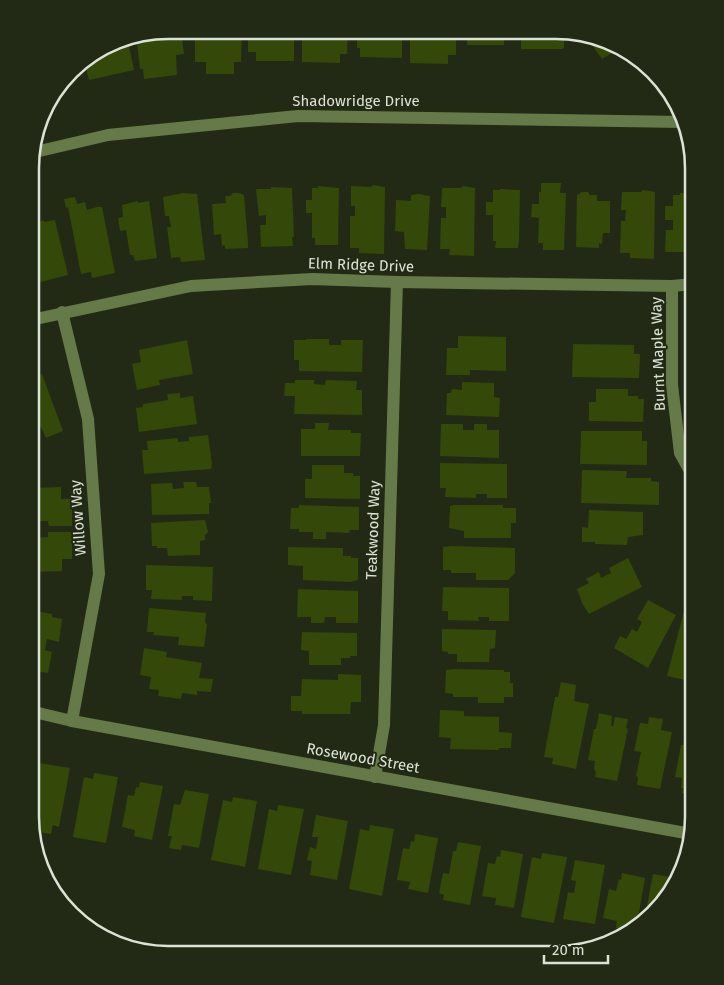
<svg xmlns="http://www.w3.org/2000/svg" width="724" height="985" viewBox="0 0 724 985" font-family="'Fira Sans',sans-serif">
<rect width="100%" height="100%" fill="#222a16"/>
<g fill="#334809">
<polygon points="168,30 181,30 184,54 176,55 177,75 144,79 143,69 140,69 136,35"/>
<polygon points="195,30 242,30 241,62 234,62 234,74 206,74 206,62 195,62"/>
<polygon points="248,30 294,30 294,61 256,61 256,52 248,52"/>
<polygon points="302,30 348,31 347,54 340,54 340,63 302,62"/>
<polygon points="357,31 402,31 402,58 360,57 360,48 357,48"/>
<polygon points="410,31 456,31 456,55 448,55 448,64 410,63"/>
<polygon points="467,31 512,31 512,36 504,36 504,45 467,45"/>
<polygon points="521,31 566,31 566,35 564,35 564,48 562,49 521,49"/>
<polygon points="586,36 618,49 602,59"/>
<polygon points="123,37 127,37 134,70 89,80 84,60"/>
<polygon points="541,183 561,183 560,193 566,193 564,250 543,250 543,243 538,243 539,218 531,217 532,204 539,204 539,192 541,192"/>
<polygon points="373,185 385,187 384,254 359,253 359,248 350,248 350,216 355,216 355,206 351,206 351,186 371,187"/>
<polygon points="318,186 339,188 338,245 315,245 315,238 312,238 312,213 306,213 306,200 312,200 312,188 318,188"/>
<polygon points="463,186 475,188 474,256 449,255 450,249 440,249 441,218 446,218 446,207 441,207 442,188 461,188"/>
<polygon points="271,187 292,188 294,237 292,237 293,246 261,247 260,225 266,225 266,215 259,216 256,189 271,189"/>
<polygon points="500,189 520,190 519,241 518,248 495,248 496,241 493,241 493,215 486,215 486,202 493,202 493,190 500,190"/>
<polygon points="643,190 655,192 654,259 630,258 630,253 620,253 621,221 625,221 626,210 621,210 622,192 641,192"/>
<polygon points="582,192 588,192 590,195 597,195 597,201 610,201 610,233 603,233 602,244 599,243 599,248 576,247 577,195"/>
<polygon points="183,193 197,194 205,260 181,262 180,257 171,258 167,227 171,227 169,216 165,216 163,197"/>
<polygon points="233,193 239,193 244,195 248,243 248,248 225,249 225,245 222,246 221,234 214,235 212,204 226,203 225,196 230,196"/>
<polygon points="680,193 690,193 690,195 694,195 694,252 665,252 666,230 673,230 673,220 665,220 665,206 673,206 673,195 680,195"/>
<polygon points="419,194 430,196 427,250 405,249 404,232 395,231 396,200 411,201 411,195"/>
<polygon points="75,197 77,204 85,202 87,210 97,207 102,207 115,273 92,278 91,272 81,274 68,207 66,208 64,199"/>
<polygon points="138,201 138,203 149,201 157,258 135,261 133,255 130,255 126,230 120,231 118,218 123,217 122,205"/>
<polygon points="44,220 44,222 55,220 68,275 37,283 32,263 38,261 35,250 31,251 31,225"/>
<polygon points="458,336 506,337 506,371 470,370 470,375 446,375 447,348 458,348"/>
<polygon points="306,339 329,339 329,345 341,345 341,340 363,340 362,372 299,371 299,360 294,360 294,340 306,340"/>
<polygon points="187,340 193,374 159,380 160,385 137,390 132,364 141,362 139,350"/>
<polygon points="573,344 634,345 634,354 640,354 639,378 572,377"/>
<polygon points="42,374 63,431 46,438 41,427 31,431 31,378"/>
<polygon points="295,380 314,380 314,384 325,385 326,380 357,381 356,390 362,390 362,415 294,414 295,396 284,396 285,383 295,383"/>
<polygon points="462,382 494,383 494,397 500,398 499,417 446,415 447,393 451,393 452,389 462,390"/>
<polygon points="596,389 628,389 628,396 638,396 638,399 644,399 643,422 589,421 589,402 596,402"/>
<polygon points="180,393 180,398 193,396 197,424 139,432 136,408 143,407 143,404 168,400 167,394"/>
<polygon points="315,423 329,423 328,430 351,430 351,433 361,433 360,456 301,456 301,429 315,429"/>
<polygon points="441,424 463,424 463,430 474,430 474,424 487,424 487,430 499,430 499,458 440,456"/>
<polygon points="581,431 642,431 642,441 647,441 647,465 580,464"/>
<polygon points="208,435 212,464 211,469 144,474 142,450 148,450 147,441 178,438 178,442 189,441 189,437"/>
<polygon points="440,463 507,464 507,498 487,498 487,494 476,494 476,498 445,497 446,488 440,488"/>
<polygon points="312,465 344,465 344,473 353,473 353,476 360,476 360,499 305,498 305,479 312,479"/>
<polygon points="582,470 627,471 626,478 651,478 651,481 659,482 659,505 581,503"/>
<polygon points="183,482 196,482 197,487 209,487 211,503 209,503 209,514 152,515 151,484 172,483 173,489 184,488"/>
<polygon points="61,487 61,499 72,499 72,526 49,526 48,521 31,521 31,488"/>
<polygon points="299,505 359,507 359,530 350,530 349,533 326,532 326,539 313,539 313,532 299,532 299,529 290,529 291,508 299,508"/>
<polygon points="455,505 503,505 503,508 516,508 516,523 511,523 511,538 464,538 464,531 449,528 450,506"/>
<polygon points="589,510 643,512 643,535 628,537 627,545 595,544 595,542 582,542 582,527 588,528"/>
<polygon points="205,520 208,532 205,535 205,540 200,541 200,555 168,556 167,548 157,548 157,546 152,546 151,523"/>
<polygon points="48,532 72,532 72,559 62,559 62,571 30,572 31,538 48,537"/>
<polygon points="452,546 515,548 515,573 508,580 476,580 476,573 451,573 451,570 443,570 443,547"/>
<polygon points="288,547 343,548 343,556 351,556 351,558 358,558 358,580 351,582 303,580 303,566 288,565"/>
<polygon points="628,558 642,587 589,614 583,605 577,589 589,583 586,579 599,572 601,578 611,573 609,568"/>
<polygon points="146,565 213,567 212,601 193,600 193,596 182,596 182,600 151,599 152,590 146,590"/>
<polygon points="443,587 509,588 509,621 489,621 489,617 478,617 479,621 448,620 448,611 442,611"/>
<polygon points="298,589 358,591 358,623 336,623 336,617 325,617 324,623 311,623 311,617 297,617"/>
<polygon points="648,600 676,615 648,668 614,648 620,636 626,639 632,629 637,632 642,622 637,619"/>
<polygon points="149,608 206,613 205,622 207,625 204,647 178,645 179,637 153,635 154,632 147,632"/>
<polygon points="30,610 52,614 52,617 62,619 59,642 47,639 45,650 52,652 48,673 30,670"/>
<polygon points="684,611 694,613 694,682 667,676"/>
<polygon points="442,629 496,630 495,648 490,649 489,662 457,662 457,654 448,654 448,652 442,651"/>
<polygon points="302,632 357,633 357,656 350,656 350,658 341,658 341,665 309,665 309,651 301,650"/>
<polygon points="144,648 167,652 166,657 202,663 199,678 213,679 211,692 197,691 197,695 182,693 181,699 158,696 159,690 149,689 151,677 140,675"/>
<polygon points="454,669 504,670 504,672 510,672 510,683 513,683 513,697 504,697 504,703 478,703 478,697 453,697 453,694 445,693 446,670"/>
<polygon points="338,674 361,675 361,702 351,702 350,714 302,714 302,711 291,711 291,696 301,696 302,679 338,680"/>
<polygon points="561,682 576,685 574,701 589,704 576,769 552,764 553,758 544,757 555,697 558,697"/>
<polygon points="440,710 464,711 464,716 499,717 499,732 512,733 511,748 499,748 498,750 450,749 451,738 439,737"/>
<polygon points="599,713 612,716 611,726 613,726 615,717 628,719 626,728 628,729 617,781 595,777 596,771 594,770 595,761 588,760 594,729 596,729"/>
<polygon points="649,717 663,719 661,730 672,732 660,789 637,785 638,777 636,776 641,752 634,751 640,723 648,724"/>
<polygon points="686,733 694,734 694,796 682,793 683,788 681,788 682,778 675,777 681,745 683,745"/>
<polygon points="39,763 70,768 59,827 53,825 51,834 33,831 30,818 32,818 36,808 40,784 35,783"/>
<polygon points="94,773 118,777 106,843 73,837 84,777 93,779"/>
<polygon points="140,782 163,786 152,840 134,836 135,830 122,827 128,795 134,796 136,787 139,788"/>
<polygon points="185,790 209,794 199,848 182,845 181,850 169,848 172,836 168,836 174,804 180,805"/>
<polygon points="233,797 257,801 245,867 211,860 223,800 232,802"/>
<polygon points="278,805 304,809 291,875 258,869 269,809 277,811"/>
<polygon points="316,815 348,821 337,880 310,875 312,861 307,860 310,847 316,849 318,837 312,837"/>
<polygon points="370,825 394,829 382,896 349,889 360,829 369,831"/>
<polygon points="415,834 438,838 428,893 408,889 410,882 397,880 403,848 409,849 411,841 414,842"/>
<polygon points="458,842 481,846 470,905 443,900 444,895 439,893 443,873 449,874 453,851 456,851"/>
<polygon points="501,850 523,854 514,908 495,905 496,898 482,896 488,863 495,864 497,856 500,857"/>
<polygon points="542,853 567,857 554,923 521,917 532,857 541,859"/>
<polygon points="575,860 605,865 595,924 563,919 568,892 574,893 576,881 571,880"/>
<polygon points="622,873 645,878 637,924 629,930 616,928 617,921 603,918 609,889 616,891 619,879 621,880"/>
<polygon points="653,874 676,878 671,894 645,916"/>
</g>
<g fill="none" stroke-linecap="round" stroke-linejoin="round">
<g stroke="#657a48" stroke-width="12">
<polyline points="31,153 108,135 298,116 683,122"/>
<polyline points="672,286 672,385 680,453 694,478"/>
<polyline points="62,312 88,419 99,574 72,721"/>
<polyline points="31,320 191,286 312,279 397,282 672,286 694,284"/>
<polyline points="30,711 72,721 691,834"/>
<polyline points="375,777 384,725 397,282"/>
</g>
</g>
<g text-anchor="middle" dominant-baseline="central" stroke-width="4" stroke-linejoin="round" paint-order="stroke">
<g font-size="15" fill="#dce2d5" stroke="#222a16">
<text x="356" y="101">Shadowridge Drive</text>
<text transform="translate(361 265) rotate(2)">Elm Ridge Drive</text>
<text transform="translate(658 354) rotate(-92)">Burnt Maple Way</text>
<text transform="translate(78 518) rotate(-94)">Willow Way</text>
<text transform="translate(373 530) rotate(-88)">Teakwood Way</text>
<text transform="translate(363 758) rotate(10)">Rosewood Street</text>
</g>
</g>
<path d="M0 0H724V985H0ZM168 39H556A129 129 0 0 1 685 168V817A129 129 0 0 1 556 946H168A129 129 0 0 1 39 817V168A129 129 0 0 1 168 39Z" fill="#222a16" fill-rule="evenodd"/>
<path fill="none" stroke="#dce2d5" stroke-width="2.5" d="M168 39H556A129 129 0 0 1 685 168V817A129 129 0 0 1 556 946H168A129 129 0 0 1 39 817V168A129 129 0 0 1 168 39Z"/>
<path d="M544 955v8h64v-8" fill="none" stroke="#dce2d5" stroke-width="2.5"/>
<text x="552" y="955" font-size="15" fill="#dce2d5" stroke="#222a16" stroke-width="4" paint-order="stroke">20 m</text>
</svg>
